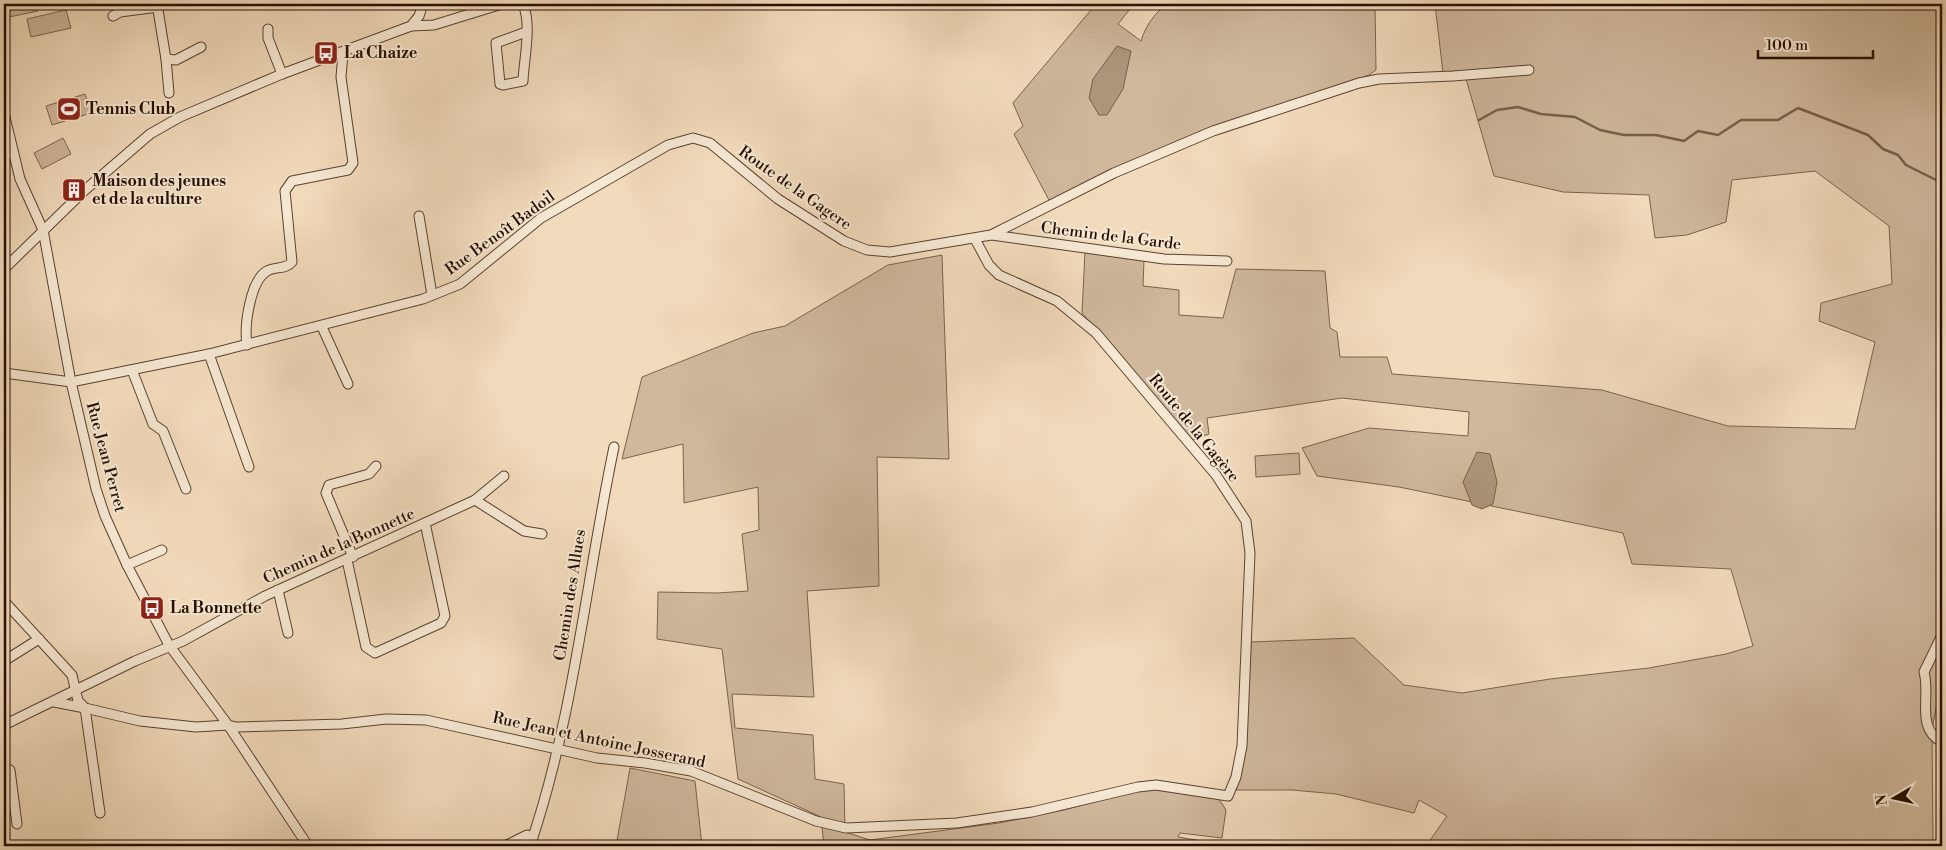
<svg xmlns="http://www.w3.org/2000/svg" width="1946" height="850" viewBox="0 0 1946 850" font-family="'Libre Bodoni',serif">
<rect width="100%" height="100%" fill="#f2dbbc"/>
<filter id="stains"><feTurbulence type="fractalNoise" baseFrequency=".004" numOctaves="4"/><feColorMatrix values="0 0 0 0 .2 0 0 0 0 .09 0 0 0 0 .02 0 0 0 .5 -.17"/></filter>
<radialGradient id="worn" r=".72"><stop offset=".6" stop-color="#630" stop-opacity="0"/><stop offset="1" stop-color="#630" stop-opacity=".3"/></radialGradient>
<g fill="#cfb89c" stroke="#7a644e">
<polygon points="4,4 36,4 38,11 4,18"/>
<path d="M1096,4H1134L1118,24L1141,41C1146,25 1154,14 1167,4H1375L1376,70L1369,75L1213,129L1050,202L1014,134L1023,126L1013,103Z"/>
<polygon points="1435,4 1942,4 1942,678 1932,729 1933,846 1426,846 1447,816 1419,800 1414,813 1336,794 1292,790 1236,790 1245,747 1251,642 1354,638 1404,685 1462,693 1550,679 1649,668 1726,654 1753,646 1731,569 1632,564 1623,533 1399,487 1317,476 1302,448 1369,428 1468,436 1469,412 1342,398 1207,418 1209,434 1192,440 1082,313 1085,252 1144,260 1143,286 1179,290 1179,315 1223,318 1236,269 1325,271 1330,328 1337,332 1340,357 1387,357 1392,374 1602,390 1728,426 1855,429 1875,342 1819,321 1821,303 1892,284 1889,226 1815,171 1732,180 1726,222 1687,235 1655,238 1649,195 1563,192 1494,176 1464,72 1443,73"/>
<polygon points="66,10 71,28 31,37 27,19"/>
<polygon points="85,94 91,113 52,125 46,106"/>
<polygon points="63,138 71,154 42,169 34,153"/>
<polygon points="942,255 949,459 877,457 879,586 807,591 814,697 732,694 735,728 813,735 815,779 844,784 845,832 870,840 999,823 1064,810 1139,790 1170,789 1219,799 1226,810 1222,838 1180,833 1178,837 1232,846 824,846 821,817 738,779 722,649 657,639 658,592 717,593 748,591 742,534 759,530 758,487 684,503 683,444 622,459 642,377 753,333 785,326 888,265"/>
<polygon points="1299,453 1300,474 1256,477 1255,456"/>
<polygon points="630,768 695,781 702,846 616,846"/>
</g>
<g fill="#ad967c" stroke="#77604a">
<polygon points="1117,46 1131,51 1123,89 1107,115 1099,115 1089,98 1093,79"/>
<polygon points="1477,452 1490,454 1497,482 1493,504 1482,509 1472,505 1463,482"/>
</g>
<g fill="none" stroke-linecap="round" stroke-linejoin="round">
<polyline stroke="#77604a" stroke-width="2.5" points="1479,120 1497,110 1518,107 1541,114 1575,117 1600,130 1624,135 1656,135 1684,141 1698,131 1718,135 1741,120 1778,120 1798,108 1868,135 1883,149 1898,155 1906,165 1942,183"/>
<defs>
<g id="street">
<polyline points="157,4 166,59 169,93"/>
<path d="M523,4C532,26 524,58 523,81L503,85L500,84L496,43L526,32"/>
<polyline points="113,16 120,12 158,7"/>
<polyline points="411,26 434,25 502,4"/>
<polyline points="268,29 268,38 282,74"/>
<polyline points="166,59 176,60 201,47"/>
<polyline points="4,113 20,179 43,230 71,382 96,489 105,516 127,565 169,645 228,725 308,846"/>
<polyline points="419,216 432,295"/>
<polyline points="992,235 1164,259 1227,261"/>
<polyline points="4,269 85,190 150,134 180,117 282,74 411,26 419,16 423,4"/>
<polyline points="322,327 348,384"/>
<path d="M247,345C244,326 250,281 267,271C276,266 285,270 292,262L285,191L292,181L348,170L353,163L341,77L343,53"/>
<polyline points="209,354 249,467"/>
<polyline points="132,370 153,424 163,431 186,489"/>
<polyline points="4,373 71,382 209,354 423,299 460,284 541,218 668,145 693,138 710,143 778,199 844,241 867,250 890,252 991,235 1114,173 1213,131 1359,83 1379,79 1453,76 1529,70"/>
<polyline points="475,500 524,531 542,534"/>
<polyline points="353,557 326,493 329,485 369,474 376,466"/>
<polyline points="347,560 366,647 375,653 441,623 445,616 425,523"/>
<polyline points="127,565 162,550"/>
<polyline points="278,590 288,633"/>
<polyline points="4,601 72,675 78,701 85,708 140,721 196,727 228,725 236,727 342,724 386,719 426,720 597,758 645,763 691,771 816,821 846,828 957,823 1032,812 1138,787 1156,785 1228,796 1236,777 1242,746 1250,553 1246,521 1216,475 1096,333 1057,301 999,275 989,265 975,239"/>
<path d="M1942,635L1924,672C1931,696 1915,728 1942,742"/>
<polyline points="4,661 39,639"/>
<polyline points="54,702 85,708 100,813"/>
<polyline points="4,725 135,661 183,641 265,596 475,500 504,476"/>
<polyline points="10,770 17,824"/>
<polyline points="505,846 527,835 533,837"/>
<path d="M530,846C574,717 586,580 614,447"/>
</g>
</defs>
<use href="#street" stroke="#59422f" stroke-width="11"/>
<use href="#street" stroke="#f7e8d3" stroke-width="9"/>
</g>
<defs>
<symbol id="bus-square" viewBox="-11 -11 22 22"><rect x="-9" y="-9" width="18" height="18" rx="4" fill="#8f2418" stroke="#f7e8d3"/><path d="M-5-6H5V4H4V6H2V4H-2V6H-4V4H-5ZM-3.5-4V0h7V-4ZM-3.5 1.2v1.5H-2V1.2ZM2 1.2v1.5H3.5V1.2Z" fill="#fff"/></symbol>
<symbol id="stadium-square" viewBox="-11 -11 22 22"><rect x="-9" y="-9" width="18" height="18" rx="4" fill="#8f2418" stroke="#f7e8d3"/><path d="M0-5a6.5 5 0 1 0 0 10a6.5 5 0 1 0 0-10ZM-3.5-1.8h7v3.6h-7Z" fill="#fff"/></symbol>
<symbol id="building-square" viewBox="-11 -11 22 22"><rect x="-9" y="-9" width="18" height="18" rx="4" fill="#8f2418" stroke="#f7e8d3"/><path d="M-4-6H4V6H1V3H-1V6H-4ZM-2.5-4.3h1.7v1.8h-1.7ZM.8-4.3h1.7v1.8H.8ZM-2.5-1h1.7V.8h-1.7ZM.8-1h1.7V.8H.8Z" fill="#fff"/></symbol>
</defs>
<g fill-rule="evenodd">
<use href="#bus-square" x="312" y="39" width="28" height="28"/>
<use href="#stadium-square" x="55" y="95" width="28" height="28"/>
<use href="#building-square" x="60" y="176" width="28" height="28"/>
<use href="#bus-square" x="138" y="594" width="28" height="28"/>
</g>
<g text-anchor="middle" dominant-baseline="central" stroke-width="4" stroke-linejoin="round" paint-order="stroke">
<g font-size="16" font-weight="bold" fill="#260f00" stroke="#f7e8d3" text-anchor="start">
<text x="344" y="53">La Chaize</text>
<text x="86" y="109">Tennis Club</text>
<text x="92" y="181">Maison des jeunes<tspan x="92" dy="18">et de la culture</tspan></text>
<text x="170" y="608">La Bonnette</text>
</g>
<g font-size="16" fill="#260f00" stroke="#f7e8d3">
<text transform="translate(795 188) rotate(35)">Route de la Gagere</text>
<text transform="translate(500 233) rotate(-36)">Rue Benoît Badoil</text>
<text transform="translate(1111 236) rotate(7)">Chemin de la Garde</text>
<text transform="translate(1194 428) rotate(51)">Route de la Gagère</text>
<text transform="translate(106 457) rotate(75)">Rue Jean Perret</text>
<text transform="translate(339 546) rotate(-24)">Chemin de la Bonnette</text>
<text transform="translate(570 595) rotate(-81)">Chemin des Allues</text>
<text transform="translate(599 740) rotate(12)">Rue Jean et Antoine Josserand</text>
</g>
</g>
<rect width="1946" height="850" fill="none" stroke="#f2dbbc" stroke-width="20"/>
<rect x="5" y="5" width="1936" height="840" fill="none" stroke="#260f00" stroke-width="2.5"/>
<rect x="10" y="10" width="1926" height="830" fill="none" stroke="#260f00"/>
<g transform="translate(1894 798) rotate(261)" stroke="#f7e8d3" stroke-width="4" paint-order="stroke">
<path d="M0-4L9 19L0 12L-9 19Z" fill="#260f00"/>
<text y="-8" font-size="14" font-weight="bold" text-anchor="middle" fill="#260f00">N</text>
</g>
<path d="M1758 50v8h115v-8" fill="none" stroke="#260f00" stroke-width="2.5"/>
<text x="1766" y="50" font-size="15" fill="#260f00" stroke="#f7e8d3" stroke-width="4" paint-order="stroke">100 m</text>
<rect width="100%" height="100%" filter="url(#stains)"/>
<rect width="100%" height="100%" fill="url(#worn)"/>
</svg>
